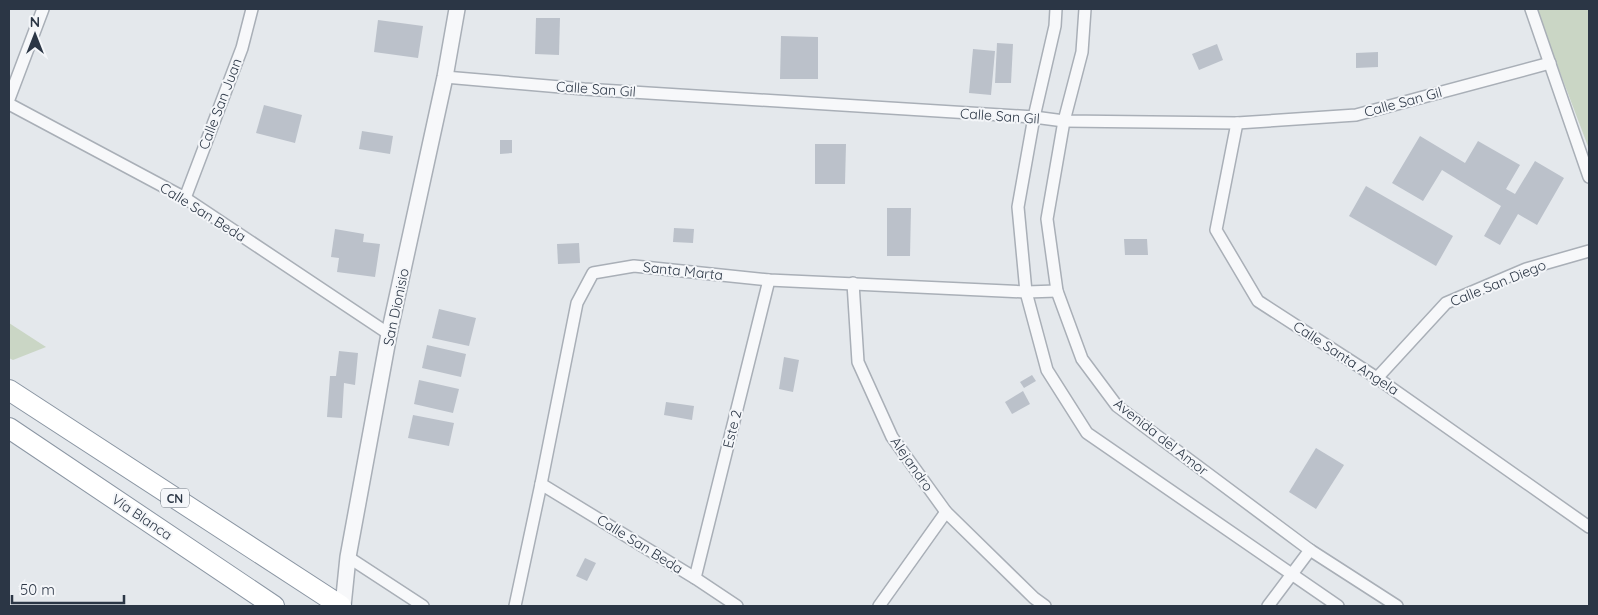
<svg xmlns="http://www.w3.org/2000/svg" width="1598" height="615" viewBox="0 0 1598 615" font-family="Quicksand,sans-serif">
<rect width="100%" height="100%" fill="#e4e8ec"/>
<g fill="#cad6c5">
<polygon points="1536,9 1589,9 1589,149"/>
<polygon points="9,323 46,347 13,360 9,358"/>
</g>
<g fill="#bbc1ca">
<polygon points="536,18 560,18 559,55 535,54"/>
<polygon points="378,20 423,26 418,58 374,52"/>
<polygon points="781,36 818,37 818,79 780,79"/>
<polygon points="997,43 1013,44 1011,83 995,83"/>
<polygon points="1217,44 1223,60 1199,70 1192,54"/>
<polygon points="973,49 995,51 991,95 969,93"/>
<polygon points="1378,52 1378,67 1356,68 1356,53"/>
<polygon points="264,105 302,115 295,143 256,133"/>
<polygon points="362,131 393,136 390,154 359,149"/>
<polygon points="1420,136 1465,163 1478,141 1520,165 1506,189 1515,194 1535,161 1564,178 1537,225 1518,214 1500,245 1484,236 1501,206 1442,170 1423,201 1392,183"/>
<polygon points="500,140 512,140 512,153 500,154"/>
<polygon points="815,144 846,144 845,184 815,184"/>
<polygon points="1366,186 1453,236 1436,266 1349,216"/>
<polygon points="887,208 911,208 910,256 887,256"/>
<polygon points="674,228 694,229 693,243 673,242"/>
<polygon points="335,229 364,234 363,242 380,244 375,277 337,272 339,258 331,257"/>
<polygon points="1124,239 1147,239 1148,255 1125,255"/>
<polygon points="579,243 580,263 558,264 557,244"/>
<polygon points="439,309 476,318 469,346 432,338"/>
<polygon points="427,345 466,354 461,377 422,368"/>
<polygon points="339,351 358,353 355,385 344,383 342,418 327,417 330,376 336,376"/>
<polygon points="784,357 799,360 793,392 779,389"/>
<polygon points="1032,375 1036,381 1024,388 1020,382"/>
<polygon points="419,380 459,389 453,413 414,404"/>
<polygon points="1023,391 1030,404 1012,414 1005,402"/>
<polygon points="666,402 694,406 692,420 664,415"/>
<polygon points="413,415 454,423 449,446 408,438"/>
<polygon points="1316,448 1344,465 1316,509 1289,492"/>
<polygon points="585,558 596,563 587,581 576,576"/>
</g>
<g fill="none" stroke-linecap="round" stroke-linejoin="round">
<defs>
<g id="minor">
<polyline points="1056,9 1055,26 1034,117 1018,207 1026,292 1047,370 1087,433 1338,606"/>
<polyline points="1085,9 1082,52 1064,121 1047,219 1057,291 1082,359 1117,406 1310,550 1397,606"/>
<polyline points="1531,9 1589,177"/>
<polyline points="445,77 584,89 1034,117 1064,121 1237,123 1356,115 1550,63"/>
<polyline points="9,99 43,9"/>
<polyline points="9,104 185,198 389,334"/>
<polyline points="1237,123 1216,230 1258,301 1377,378 1589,527"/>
<polyline points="185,198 242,48 252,9"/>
<polyline points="853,283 858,362 892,437 946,512 1034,598 1045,606"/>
<polyline points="1377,378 1446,303 1526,269 1589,251"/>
<polyline points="541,484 695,578 737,606"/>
<polyline points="348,557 423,606"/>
<polyline points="695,578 769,280"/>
<polyline points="515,606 541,484 577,303 593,273 634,266 769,280 1026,292 1057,291"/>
<polyline points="879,606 946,512"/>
<polyline points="1268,606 1310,550"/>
</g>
<polyline id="tertiary" points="343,606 348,557 389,334 445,77 457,9"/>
<g id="trunk">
<polyline points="9,390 341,606"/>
<polyline points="9,428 274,606"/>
</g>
</defs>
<use href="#minor" stroke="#a9afb7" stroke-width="14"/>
<use href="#tertiary" stroke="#a9afb7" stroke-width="18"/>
<use href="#trunk" stroke="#8b96a3" stroke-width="22"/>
<use href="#minor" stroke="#f7f8fa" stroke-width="11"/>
<use href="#tertiary" stroke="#f7f8fa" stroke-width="15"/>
<use href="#trunk" stroke="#fff" stroke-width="20"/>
</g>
<g text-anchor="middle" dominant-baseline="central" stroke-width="4" stroke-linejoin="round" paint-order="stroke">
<rect fill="#f4f6f9" stroke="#67707b" stroke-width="1" x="161" y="488.5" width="28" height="19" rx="4"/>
<g font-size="12" font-weight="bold" fill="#2b3645">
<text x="175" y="498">CN</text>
</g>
<g font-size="14" fill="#2b3645" stroke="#f4f6f9">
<text transform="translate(596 89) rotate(4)">Calle San Gil</text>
<text transform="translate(1403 102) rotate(-15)">Calle San Gil</text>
<text transform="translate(220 104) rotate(-69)">Calle San Juan</text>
<text transform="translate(1000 116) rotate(4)">Calle San Gil</text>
<text transform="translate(203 212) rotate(32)">Calle San Beda</text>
<text transform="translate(683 271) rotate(6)">Santa Marta</text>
<text transform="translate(1498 283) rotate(-22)">Calle San Diego</text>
<text transform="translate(396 307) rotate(-78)">San Dionisio</text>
<text transform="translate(1346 358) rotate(33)">Calle Santa Angela</text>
<text transform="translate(732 429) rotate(-76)">Este 2</text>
<text transform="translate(1161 437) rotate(38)">Avenida del Amor</text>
<text transform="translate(912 464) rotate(55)">Alejandro</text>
<text transform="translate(142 517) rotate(34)">Vía Blanca</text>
<text transform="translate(640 544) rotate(32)">Calle San Beda</text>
</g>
</g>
<rect width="1598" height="615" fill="none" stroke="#2b3645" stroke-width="20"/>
<g transform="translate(35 35)" stroke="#f4f6f9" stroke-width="4" paint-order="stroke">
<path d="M0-4L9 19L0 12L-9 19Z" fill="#2b3645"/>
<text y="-8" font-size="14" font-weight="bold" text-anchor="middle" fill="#2b3645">N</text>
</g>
<path d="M12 595v8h112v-8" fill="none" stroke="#2b3645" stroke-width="2.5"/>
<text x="20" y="595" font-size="15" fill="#2b3645" stroke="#f4f6f9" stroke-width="4" paint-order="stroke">50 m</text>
</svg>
